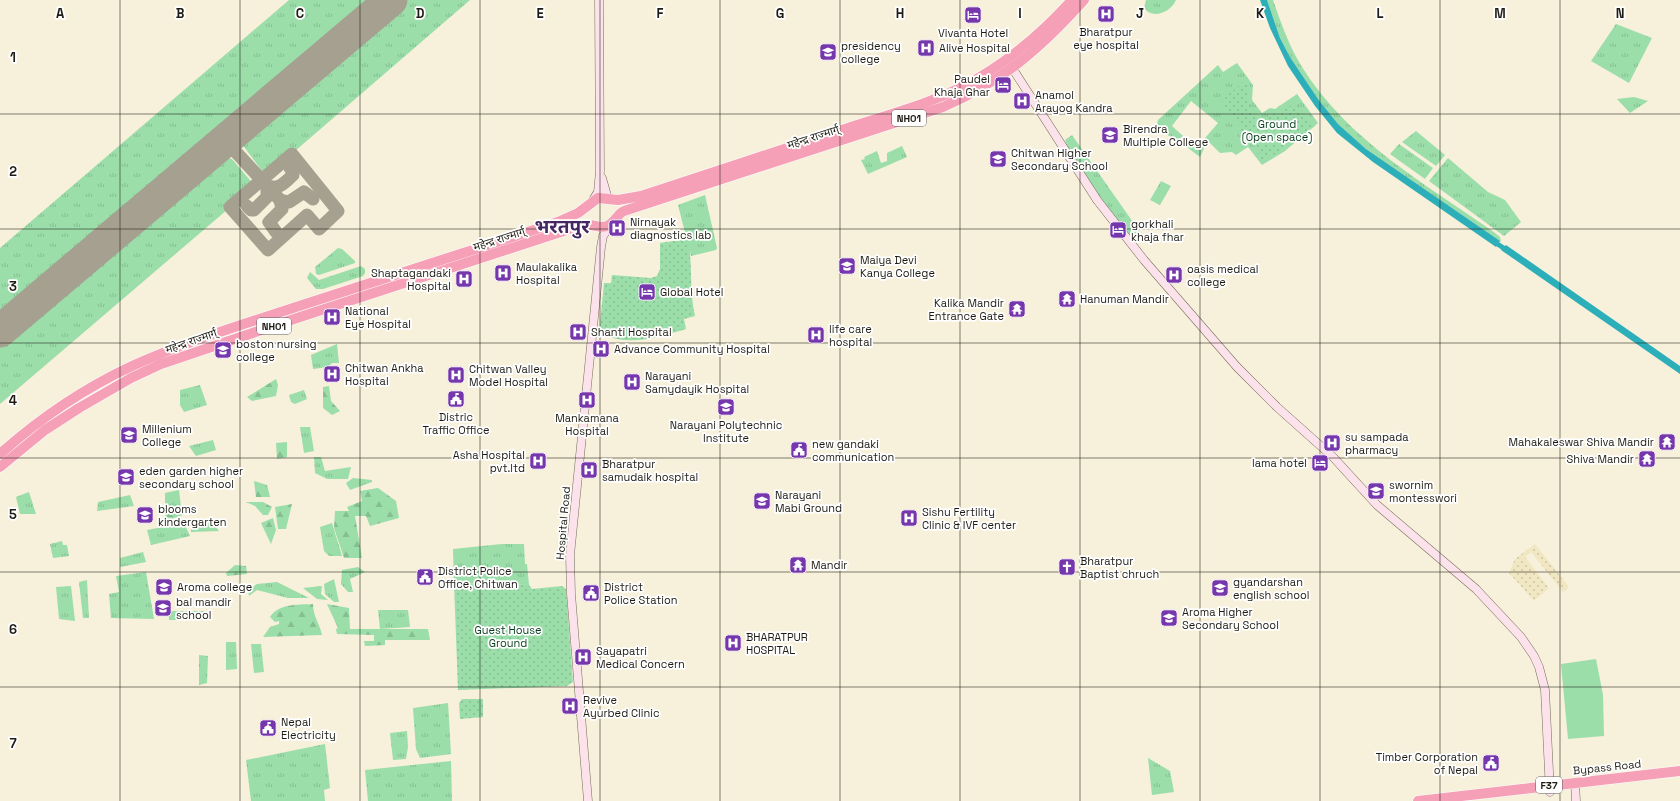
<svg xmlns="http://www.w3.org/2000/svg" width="1680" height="801" viewBox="0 0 1680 801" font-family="'Space Grotesk','Noto Sans Devanagari',sans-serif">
<defs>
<pattern id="grass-tufts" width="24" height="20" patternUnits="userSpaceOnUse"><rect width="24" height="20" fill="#9bdeaa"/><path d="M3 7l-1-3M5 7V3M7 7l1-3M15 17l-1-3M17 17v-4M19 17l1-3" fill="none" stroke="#85be91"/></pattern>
<pattern id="forest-firs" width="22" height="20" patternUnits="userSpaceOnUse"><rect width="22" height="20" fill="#9bdeaa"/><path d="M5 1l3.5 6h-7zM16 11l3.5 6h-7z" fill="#85be91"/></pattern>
<pattern id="sand-dots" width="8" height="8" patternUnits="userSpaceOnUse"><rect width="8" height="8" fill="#f1e7c2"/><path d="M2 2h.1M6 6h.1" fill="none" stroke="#cec6a6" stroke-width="1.8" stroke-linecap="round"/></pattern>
<pattern id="park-dots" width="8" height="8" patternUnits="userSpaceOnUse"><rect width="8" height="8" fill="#9bdeaa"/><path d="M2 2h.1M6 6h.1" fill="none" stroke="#85be91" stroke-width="1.8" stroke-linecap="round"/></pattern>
</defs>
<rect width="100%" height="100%" fill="#f7f0db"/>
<g fill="url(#grass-tufts)">
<polygon points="289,0 369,0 0,314 0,248"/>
<polygon points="403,0 470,0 266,176 244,147 244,142 248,133"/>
<path d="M1146,0H1176C1171,12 1153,20 1144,8Z"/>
<path d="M1267,0H1273C1281,23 1289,46 1302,67C1348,141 1426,184 1495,233L1500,237L1501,242L1366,149L1338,124L1318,99L1290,57L1280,38Z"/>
<polygon points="1616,24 1652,38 1629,83 1591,61"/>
<polygon points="1237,63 1253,85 1252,100 1262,113 1270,108 1275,109 1297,94 1318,123 1285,151 1262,165 1248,147 1236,155 1232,152 1220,153 1210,143 1206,144 1200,157 1184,145 1199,145 1218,123 1191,101 1172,126 1183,136 1179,139 1174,139 1156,127 1158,120 1218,65 1223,72"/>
<polygon points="1634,97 1648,101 1630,113 1617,99"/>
<polygon points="1416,131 1445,155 1436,166 1402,142"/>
<polygon points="1072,135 1142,235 1134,241 1100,197 1071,152 1073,151 1072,149 1069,150 1065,140"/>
<polygon points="1399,144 1433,168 1425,179 1390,154"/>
<polygon points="902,146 907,157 868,174 861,160 865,159 864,157 877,151 881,163 887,161 887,153"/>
<polygon points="222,157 232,159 255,186 0,404 0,343 216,160"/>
<polygon points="1448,158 1488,192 1505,200 1521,222 1504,236 1429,181"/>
<polygon points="1161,181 1171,186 1160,205 1150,200"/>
<polygon points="705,195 717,248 716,250 691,256 678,205"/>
<polygon points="338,248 342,249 355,261 355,263 319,275 316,274 315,267"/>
<polygon points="361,266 365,269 365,273 363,276 323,289 316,289 307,278 310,272 319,280"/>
<polygon points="337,344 339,363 332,363 328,367 313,369 311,355"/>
<polygon points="200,385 207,405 184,412 180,405 180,390"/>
<polygon points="304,390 307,399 295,404 291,402 289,395"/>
<polygon points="300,427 310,427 314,451 304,453"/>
<polygon points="213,440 216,450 196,456 189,446"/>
<polygon points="314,457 321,457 325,471 351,467 348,479 327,479 315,473"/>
<polygon points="353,478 372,480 372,482 350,490 346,483"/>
<polygon points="179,490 181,507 165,510 165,493"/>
<polygon points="29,492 36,514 20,514 16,497"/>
<polygon points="130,495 134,506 97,511 98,502"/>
<polygon points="184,523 190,536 151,545 147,530"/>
<polygon points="332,523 342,556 329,556 324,551 320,527"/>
<polygon points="62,541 63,545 67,545 69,556 53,558 50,544"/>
<polygon points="502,544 524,544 525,564 527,564 529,585 454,583 453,549"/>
<polygon points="143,552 146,562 120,567 120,558"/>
<polygon points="358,567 365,572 350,579 353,592 348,592 341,584 342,570"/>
<polygon points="146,572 154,619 111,618 109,594 119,592 116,576"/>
<polygon points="334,579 339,602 334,602 325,594 324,584"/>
<polygon points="87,580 89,618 83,618 79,582"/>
<polygon points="277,582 309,598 288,598 257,590 249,596 248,590 257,584"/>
<polygon points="71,586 75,621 59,619 56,587"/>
<polygon points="322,586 321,594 328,600 317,599 303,588"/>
<polygon points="378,610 408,610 410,627 380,629"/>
<rect x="169" y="611" width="35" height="9"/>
<polygon points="226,642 236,642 237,669 226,670"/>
<polygon points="251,644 261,644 264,672 254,673"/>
<polygon points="199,655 208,656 207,683 199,685"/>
<polygon points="448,703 451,754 420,758 416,749 413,708"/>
<polygon points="407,731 408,747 406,759 393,760 390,733"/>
<polygon points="325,744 330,788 324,790 325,801 251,801 246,760"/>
<polygon points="1148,758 1170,771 1174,792 1152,795"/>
<polygon points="451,761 452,801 368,801 365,770"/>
</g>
<g fill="url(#forest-firs)">
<polygon points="276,379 278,385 276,396 252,401 247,397"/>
<polygon points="329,386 331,401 340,411 332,415 323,408 323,387"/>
<polygon points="287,442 287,457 277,459 276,443"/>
<polygon points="254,481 267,485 270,497 256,497"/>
<polygon points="378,488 396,501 399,518 370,526 366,516 355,516 362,558 344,558 334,528 335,511 349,511 347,507 362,501 360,491"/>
<polygon points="246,502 263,502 272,507 268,515 263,515 255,506"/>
<polygon points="292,504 286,529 278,529 275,507"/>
<polygon points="181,507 183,515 165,521 166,510"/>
<polygon points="273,518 276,530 271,544 261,523"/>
<polygon points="199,519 210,519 219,531 191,532 191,529"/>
<polygon points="235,565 246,566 247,574 227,576 226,573"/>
<path d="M313,604C313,617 320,624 322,635L263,637L270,627L279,624V621L275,622L270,617C279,603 298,605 313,604Z"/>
<polygon points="327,604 349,608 350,629 428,629 430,640 385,640 385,645 365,646 364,641 374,641 374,635 337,634 336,629 338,628"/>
</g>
<polygon fill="url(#sand-dots)" points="1535,544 1569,587 1563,592 1531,552 1525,557 1549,588 1534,601 1509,573 1515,559"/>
<g fill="url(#park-dots)">
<polygon points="1248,77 1247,101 1261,122 1271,114 1279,113 1295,103 1315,126 1263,162 1250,138 1248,140 1222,101"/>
<path d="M688,239C693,265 689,290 695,316L684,319L686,329C664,336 640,343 617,339C611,338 606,336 599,335L604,283H611L612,275L651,278L657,276L660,269V243Z"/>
<polygon points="454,583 529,585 532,589 562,586 566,589 573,682 567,686 458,690"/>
<polygon points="462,699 483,699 483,717 460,719 459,703"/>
</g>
<polygon fill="#9bdeaa" points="1596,659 1603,695 1604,736 1568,739 1561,664"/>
<g fill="#2dafba">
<polygon points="1260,0 1267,0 1280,38 1290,57 1318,99 1338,124 1366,149 1500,241 1496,247 1373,162 1337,133 1315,106 1288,66 1270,28"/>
<polygon points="1506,245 1680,366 1680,374 1501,250"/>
</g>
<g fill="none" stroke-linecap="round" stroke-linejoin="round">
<polyline stroke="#2dafba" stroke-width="5" points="1493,241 1508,251"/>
<g stroke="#a6a090" stroke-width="13">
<polyline points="215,149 224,146 235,151 280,200 289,202 304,192 313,199"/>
<path d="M235,151C230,142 233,135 239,128"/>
<polygon points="292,154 338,211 319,229 307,215 268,250 230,207"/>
<path d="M247,206L251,210H254L267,197V186C279,190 284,183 293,175V172L290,168"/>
<polyline points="276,232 269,222 282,209 280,200"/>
</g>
<polyline stroke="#a6a090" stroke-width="33" points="0,331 391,0"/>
<defs>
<g id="secondary">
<polyline points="1009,63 1097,200 1144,260 1237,367 1277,407 1333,457 1377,505 1476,589 1521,637 1534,656 1539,667 1545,690 1550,792"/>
<polyline points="602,178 608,199"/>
<polyline points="593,200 598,192 600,171 599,0"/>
<polyline points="1575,783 1576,801"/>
<polyline points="588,801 571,594 570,555 601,247 603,236 611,224"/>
</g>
<g id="highway">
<path d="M0,454C39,419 85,388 132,366C185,342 241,325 296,307C384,278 471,251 558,222L578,213L598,198L618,200L641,196C709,174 777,151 845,129C890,114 939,102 980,77C1015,56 1045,30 1072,0"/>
<path d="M0,467L45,430L79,408L131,378L161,364L300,317L582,225C592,223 600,229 607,226C615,223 617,214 624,211L943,107C1004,80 1040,49 1084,0"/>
<polyline points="1418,801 1680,771"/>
</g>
</defs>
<use href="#secondary" stroke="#746e5b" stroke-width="9"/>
<use href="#highway" stroke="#fff" stroke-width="11"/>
<use href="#secondary" stroke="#fce2ea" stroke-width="8"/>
<use href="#highway" stroke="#f6a0b8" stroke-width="10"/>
</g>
<path fill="none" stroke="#1d1b13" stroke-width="1" stroke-opacity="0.55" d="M120,0V801M240,0V801M360,0V801M480,0V801M600,0V801M720,0V801M840,0V801M960,0V801M1080,0V801M1200,0V801M1320,0V801M1440,0V801M1560,0V801M0,114H1680M0,229H1680M0,343H1680M0,458H1680M0,572H1680M0,687H1680"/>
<defs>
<symbol id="hospital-square" viewBox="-11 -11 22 22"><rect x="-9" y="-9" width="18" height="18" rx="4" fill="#7737ac" stroke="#fff"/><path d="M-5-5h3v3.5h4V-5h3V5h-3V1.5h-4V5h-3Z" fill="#fff"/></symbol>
<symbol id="hotel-square" viewBox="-11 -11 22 22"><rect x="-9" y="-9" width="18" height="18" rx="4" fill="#7737ac" stroke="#fff"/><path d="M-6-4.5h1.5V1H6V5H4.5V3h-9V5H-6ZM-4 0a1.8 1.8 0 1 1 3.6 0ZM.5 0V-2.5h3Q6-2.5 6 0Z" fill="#fff"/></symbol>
<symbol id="university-square" viewBox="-11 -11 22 22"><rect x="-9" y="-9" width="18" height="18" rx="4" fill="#7737ac" stroke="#fff"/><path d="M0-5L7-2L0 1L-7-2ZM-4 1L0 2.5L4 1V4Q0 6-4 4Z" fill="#fff"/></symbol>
<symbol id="school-square" viewBox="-11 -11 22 22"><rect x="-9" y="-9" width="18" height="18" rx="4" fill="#7737ac" stroke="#fff"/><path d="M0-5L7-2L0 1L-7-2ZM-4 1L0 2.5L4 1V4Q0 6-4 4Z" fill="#fff"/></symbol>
<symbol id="temple-square" viewBox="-11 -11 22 22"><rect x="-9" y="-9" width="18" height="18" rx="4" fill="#7737ac" stroke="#fff"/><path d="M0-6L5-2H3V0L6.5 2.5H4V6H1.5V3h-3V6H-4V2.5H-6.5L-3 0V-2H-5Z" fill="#fff"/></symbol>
<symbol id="civic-square" viewBox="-11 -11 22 22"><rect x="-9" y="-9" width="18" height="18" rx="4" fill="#7737ac" stroke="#fff"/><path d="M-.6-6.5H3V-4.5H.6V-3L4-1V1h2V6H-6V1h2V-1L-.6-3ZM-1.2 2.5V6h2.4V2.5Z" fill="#fff"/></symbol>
<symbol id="church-square" viewBox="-11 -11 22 22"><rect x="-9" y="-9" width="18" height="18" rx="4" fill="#7737ac" stroke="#fff"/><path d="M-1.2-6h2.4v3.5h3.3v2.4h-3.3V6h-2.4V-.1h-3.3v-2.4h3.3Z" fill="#fff"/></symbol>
</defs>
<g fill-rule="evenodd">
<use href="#hospital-square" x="1096" y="4" width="20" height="20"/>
<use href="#hotel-square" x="963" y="5" width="20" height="20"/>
<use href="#hospital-square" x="916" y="38" width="20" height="20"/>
<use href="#university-square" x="818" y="42" width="20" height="20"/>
<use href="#hotel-square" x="993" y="75" width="20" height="20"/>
<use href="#hospital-square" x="1012" y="91" width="20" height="20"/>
<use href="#university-square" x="1100" y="125" width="20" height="20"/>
<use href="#school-square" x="988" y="149" width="20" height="20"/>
<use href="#hospital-square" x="607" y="218" width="20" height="20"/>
<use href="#hotel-square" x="1108" y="220" width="20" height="20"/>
<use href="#school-square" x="837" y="256" width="20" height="20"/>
<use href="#hospital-square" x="493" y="263" width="20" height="20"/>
<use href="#hospital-square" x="1164" y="265" width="20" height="20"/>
<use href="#hospital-square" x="454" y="269" width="20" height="20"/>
<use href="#hotel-square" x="637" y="282" width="20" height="20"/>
<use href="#temple-square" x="1057" y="289" width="20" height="20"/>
<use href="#temple-square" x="1007" y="299" width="20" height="20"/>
<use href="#hospital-square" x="322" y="307" width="20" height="20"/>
<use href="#hospital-square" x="568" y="322" width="20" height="20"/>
<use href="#hospital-square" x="806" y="325" width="20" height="20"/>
<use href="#hospital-square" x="591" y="339" width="20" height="20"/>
<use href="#university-square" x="213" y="340" width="20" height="20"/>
<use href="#hospital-square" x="322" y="364" width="20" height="20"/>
<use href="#hospital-square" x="446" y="365" width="20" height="20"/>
<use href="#hospital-square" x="622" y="372" width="20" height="20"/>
<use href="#civic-square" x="446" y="389" width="20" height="20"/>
<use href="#hospital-square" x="577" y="390" width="20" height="20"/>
<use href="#school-square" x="716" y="397" width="20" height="20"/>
<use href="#university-square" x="119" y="425" width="20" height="20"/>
<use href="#temple-square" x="1657" y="432" width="20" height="20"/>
<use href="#hospital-square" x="1322" y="433" width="20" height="20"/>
<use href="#civic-square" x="789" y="440" width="20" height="20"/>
<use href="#temple-square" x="1637" y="449" width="20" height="20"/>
<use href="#hospital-square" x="528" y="451" width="20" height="20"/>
<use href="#hotel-square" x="1310" y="453" width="20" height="20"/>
<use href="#hospital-square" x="579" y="460" width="20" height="20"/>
<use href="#school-square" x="116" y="467" width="20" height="20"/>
<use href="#school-square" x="1366" y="481" width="20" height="20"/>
<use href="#school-square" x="752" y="491" width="20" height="20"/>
<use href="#school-square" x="135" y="505" width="20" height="20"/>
<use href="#hospital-square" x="899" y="508" width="20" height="20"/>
<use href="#temple-square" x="788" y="555" width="20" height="20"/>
<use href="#church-square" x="1057" y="557" width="20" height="20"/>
<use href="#civic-square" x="415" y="567" width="20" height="20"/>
<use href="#university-square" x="154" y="577" width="20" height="20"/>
<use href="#school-square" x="1210" y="578" width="20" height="20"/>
<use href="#civic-square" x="581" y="583" width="20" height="20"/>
<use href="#school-square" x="153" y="598" width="20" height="20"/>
<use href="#school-square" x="1159" y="608" width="20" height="20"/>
<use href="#hospital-square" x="723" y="633" width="20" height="20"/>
<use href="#hospital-square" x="573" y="647" width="20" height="20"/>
<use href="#hospital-square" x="560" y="696" width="20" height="20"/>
<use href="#civic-square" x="258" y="718" width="20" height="20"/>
<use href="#civic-square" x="1481" y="753" width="20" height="20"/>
</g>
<g text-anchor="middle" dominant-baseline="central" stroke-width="3.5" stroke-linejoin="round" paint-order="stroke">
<g fill="#fff" stroke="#615f5a" stroke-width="1">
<rect x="892" y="110" width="34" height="16" rx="3"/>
<rect x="257" y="318" width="34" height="16" rx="3"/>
<rect x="1536" y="777" width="26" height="16" rx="3"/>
</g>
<g font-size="10" font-weight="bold" fill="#1d1b13">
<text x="909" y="118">NH01</text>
<text x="274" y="326">NH01</text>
<text x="1549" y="785">F37</text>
</g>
<g font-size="11" fill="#1d1b13" stroke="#fff" text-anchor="start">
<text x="1106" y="32" text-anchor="middle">Bharatpur<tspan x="1106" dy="13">eye hospital</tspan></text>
<text x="973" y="33" text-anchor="middle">Vivanta Hotel</text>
<text x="841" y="46">presidency<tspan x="841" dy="13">college</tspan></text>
<text x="939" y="48">Alive Hospital</text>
<text x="990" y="79" text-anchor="end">Paudel<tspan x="990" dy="13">Khaja Ghar</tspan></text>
<text x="1035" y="95">Anamol<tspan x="1035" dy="13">Arayog Kandra</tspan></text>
<text x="1123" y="129">Birendra<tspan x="1123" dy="13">Multiple College</tspan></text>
<text x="1011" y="153">Chitwan Higher<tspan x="1011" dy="13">Secondary School</tspan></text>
<text x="630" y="222">Nirnayak<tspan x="630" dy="13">diagnostics lab</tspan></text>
<text x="1131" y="224">gorkhali<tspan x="1131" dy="13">khaja fhar</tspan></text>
<text x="860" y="260">Maiya Devi<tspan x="860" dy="13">Kanya College</tspan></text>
<text x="516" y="267">Maulakalika<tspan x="516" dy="13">Hospital</tspan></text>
<text x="1187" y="269">oasis medical<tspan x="1187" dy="13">college</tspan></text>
<text x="451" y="273" text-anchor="end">Shaptagandaki<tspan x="451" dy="13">Hospital</tspan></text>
<text x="660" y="292">Global Hotel</text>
<text x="1080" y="299">Hanuman Mandir</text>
<text x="1004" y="303" text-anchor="end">Kalika Mandir<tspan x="1004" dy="13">Entrance Gate</tspan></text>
<text x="345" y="311">National<tspan x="345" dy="13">Eye Hospital</tspan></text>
<text x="829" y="329">life care<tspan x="829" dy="13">hospital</tspan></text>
<text x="591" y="332">Shanti Hospital</text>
<text x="236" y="344">boston nursing<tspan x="236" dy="13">college</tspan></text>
<text x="614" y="349">Advance Community Hospital</text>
<text x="345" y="368">Chitwan Ankha<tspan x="345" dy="13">Hospital</tspan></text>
<text x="469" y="369">Chitwan Valley<tspan x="469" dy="13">Model Hospital</tspan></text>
<text x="645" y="376">Narayani<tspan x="645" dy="13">Samydayik Hospital</tspan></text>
<text x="456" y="417" text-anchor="middle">Distric<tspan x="456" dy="13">Traffic Office</tspan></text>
<text x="587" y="418" text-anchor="middle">Mankamana<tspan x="587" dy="13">Hospital</tspan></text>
<text x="726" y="425" text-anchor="middle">Narayani Polytechnic<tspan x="726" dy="13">Institute</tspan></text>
<text x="142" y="429">Millenium<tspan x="142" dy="13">College</tspan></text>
<text x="1345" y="437">su sampada<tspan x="1345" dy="13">pharmacy</tspan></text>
<text x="1654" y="442" text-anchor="end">Mahakaleswar Shiva Mandir</text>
<text x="812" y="444">new gandaki<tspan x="812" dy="13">communication</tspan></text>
<text x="525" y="455" text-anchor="end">Asha Hospital<tspan x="525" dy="13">pvt.ltd</tspan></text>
<text x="1634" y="459" text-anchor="end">Shiva Mandir</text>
<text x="1307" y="463" text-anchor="end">lama hotel</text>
<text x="602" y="464">Bharatpur<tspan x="602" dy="13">samudaik hospital</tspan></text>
<text x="139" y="471">eden garden higher<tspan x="139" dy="13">secondary school</tspan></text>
<text x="1389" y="485">swornim<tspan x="1389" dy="13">montesswori</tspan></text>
<text x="775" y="495">Narayani<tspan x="775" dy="13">Mabi Ground</tspan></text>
<text x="158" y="509">blooms<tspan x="158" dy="13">kindergarten</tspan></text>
<text x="922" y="512">Sishu Fertility<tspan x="922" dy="13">Clinic &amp; IVF center</tspan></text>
<text x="1080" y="561">Bharatpur<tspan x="1080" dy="13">Baptist chruch</tspan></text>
<text x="811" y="565">Mandir</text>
<text x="438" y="571">District Police<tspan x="438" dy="13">Office, Chitwan</tspan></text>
<text x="1233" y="582">gyandarshan<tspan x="1233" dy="13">english school</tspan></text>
<text x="177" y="587">Aroma college</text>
<text x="604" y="587">District<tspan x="604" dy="13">Police Station</tspan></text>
<text x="176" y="602">bal mandir<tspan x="176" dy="13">school</tspan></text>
<text x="1182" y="612">Aroma Higher<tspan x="1182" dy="13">Secondary School</tspan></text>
<text x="746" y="637">BHARATPUR<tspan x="746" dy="13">HOSPITAL</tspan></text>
<text x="596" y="651">Sayapatri<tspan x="596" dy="13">Medical Concern</tspan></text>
<text x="583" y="700">Revive<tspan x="583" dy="13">Ayurbed Clinic</tspan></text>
<text x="281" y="722">Nepal<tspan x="281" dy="13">Electricity</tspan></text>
<text x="1478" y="757" text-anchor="end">Timber Corporation<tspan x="1478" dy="13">of Nepal</tspan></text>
</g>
<g font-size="11" fill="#063f1c" stroke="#fff">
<text x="1277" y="124">Ground<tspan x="1277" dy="13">(Open space)</tspan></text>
<text x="508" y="630">Guest House<tspan x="508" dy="13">Ground</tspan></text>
</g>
<g font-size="11" fill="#1d1b13" stroke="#fff">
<text transform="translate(813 137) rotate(-18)">महेन्द्र राज्मार्ग्</text>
<text transform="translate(499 239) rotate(-18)">महेन्द्र राज्मार्ग्</text>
<text transform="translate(191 341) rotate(-19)">महेन्द्र राज्मार्ग्</text>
<text transform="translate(563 523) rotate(-85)">Hospital Road</text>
<text transform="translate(1607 767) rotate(-6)">Bypass Road</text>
</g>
<g font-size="19" font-weight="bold" fill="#452861" stroke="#fff">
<text x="562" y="226">भरतपुर</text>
</g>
</g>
<g font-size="13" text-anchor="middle" font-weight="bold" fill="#1d1b13" stroke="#fff" stroke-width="3.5" stroke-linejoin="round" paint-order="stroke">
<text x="60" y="18">A</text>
<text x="180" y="18">B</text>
<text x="300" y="18">C</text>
<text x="420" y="18">D</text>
<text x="540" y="18">E</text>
<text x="660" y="18">F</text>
<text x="780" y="18">G</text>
<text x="900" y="18">H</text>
<text x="1020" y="18">I</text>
<text x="1140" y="18">J</text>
<text x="1260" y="18">K</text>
<text x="1380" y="18">L</text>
<text x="1500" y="18">M</text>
<text x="1620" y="18">N</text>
<text x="13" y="62">1</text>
<text x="13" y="176">2</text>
<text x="13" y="291">3</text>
<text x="13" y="405">4</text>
<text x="13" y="519">5</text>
<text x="13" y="634">6</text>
<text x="13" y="748">7</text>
</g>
</svg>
